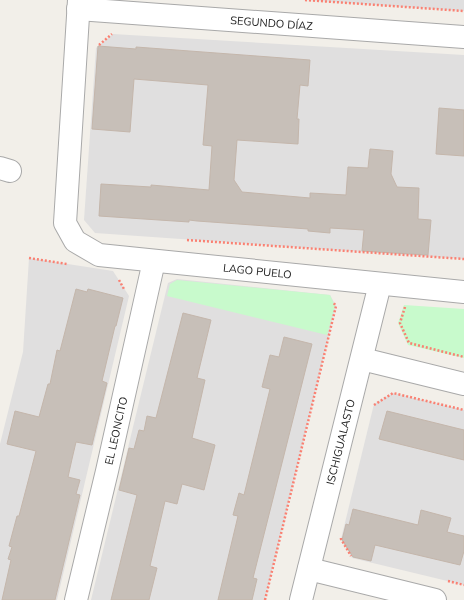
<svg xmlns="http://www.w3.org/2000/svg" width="464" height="600" viewBox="0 0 464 600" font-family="Mulish,sans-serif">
<rect width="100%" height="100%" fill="#f2efe9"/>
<g fill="#e0dfdf">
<polygon points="305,0 464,0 464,11"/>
<polygon points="113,34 464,55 464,259 95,233 84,220 96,48"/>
<polygon points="29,258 113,271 129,296 57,600 0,600 0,444 23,352"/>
<polygon points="177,279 330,295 336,306 265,600 91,600 168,283"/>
<polygon points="393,393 464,410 464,585 352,558 341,539 374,404"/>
</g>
<g fill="#c8facc">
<polygon points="177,280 330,295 335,306 327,335 167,296 170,284"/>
<polygon points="404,305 464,309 464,358 408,345 398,323"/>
</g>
<g fill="#c7bfb8" stroke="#c4b6ab">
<polygon points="98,46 136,49 136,47 310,60 308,86 300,85 297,119 299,119 298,144 237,140 234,180 242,192 310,198 310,193 346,195 348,167 368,168 370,149 393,151 391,174 397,187 419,188 418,219 431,220 428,255 362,251 364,230 330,228 330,233 308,231 308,229 197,221 189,220 189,222 99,216 101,184 151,187 151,185 209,190 212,146 203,145 208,85 134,79 130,132 92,129"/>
<polygon points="439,108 464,110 464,156 436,154"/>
<polygon points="76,289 87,292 88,289 123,298 116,326 115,326 102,381 107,383 92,445 76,442 72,459 68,477 80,480 76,494 80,495 55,600 2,600 11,560 8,559 12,547 9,546 17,516 19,516 36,451 7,444 15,411 39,417 48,384 50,384 57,350 60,351"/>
<polygon points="183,313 211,320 197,378 205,380 192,438 215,445 204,490 182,484 177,504 165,501 150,566 157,568 149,600 111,600 137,495 119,490 129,448 134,449 139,430 144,431 147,416 156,418"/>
<polygon points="284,337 312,344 253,578 257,579 252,600 218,600 238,516 233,515 239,493 244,495 270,389 262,387 270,355 279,357"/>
<polygon points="387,411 464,430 464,460 379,439"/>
<polygon points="353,509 418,525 421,510 451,518 447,532 464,536 464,551 460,565 375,545 371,561 353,557 342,540 346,524 349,525"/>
</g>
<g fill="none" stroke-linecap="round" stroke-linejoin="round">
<defs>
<g id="minor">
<path id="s1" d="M79,0L65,223L75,241L99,255L464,292"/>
<path id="s2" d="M78,9L464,37"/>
<polyline points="0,168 10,171"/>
<polyline points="362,359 464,384"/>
<polyline points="309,569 435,600"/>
<path id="s3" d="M76,600L107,471L154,261"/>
<path id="s4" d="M301,600L380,284"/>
</g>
</defs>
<use href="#minor" stroke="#a9a9a9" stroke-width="24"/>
<g stroke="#fa8072" stroke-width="2.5" stroke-dasharray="2 2" stroke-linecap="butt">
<polyline points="305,0 464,11"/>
<polyline points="99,45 112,34"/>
<polyline points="187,240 464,259"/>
<polyline points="29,258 67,264"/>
<polyline points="119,280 124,289"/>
<polyline points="405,307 400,323 409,343 464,357"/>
<polyline points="374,405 393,393 464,410"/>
<polyline points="341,538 341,539 351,556"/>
<polyline points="448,581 464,585"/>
<polyline points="265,600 336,306 333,302"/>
</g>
<use href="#minor" stroke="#fff" stroke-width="22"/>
</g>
<g text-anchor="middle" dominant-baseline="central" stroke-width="3" stroke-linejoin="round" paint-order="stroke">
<g font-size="11" fill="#222" stroke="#fff">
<text stroke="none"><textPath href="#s2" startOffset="194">SEGUNDO DÍAZ</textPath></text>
<text stroke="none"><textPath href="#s1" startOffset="431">LAGO PUELO</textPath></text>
<text stroke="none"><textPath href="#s3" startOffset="174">EL LEONCITO</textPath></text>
<text stroke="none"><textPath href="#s4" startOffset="163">ISCHIGUALASTO</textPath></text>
</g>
</g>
</svg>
